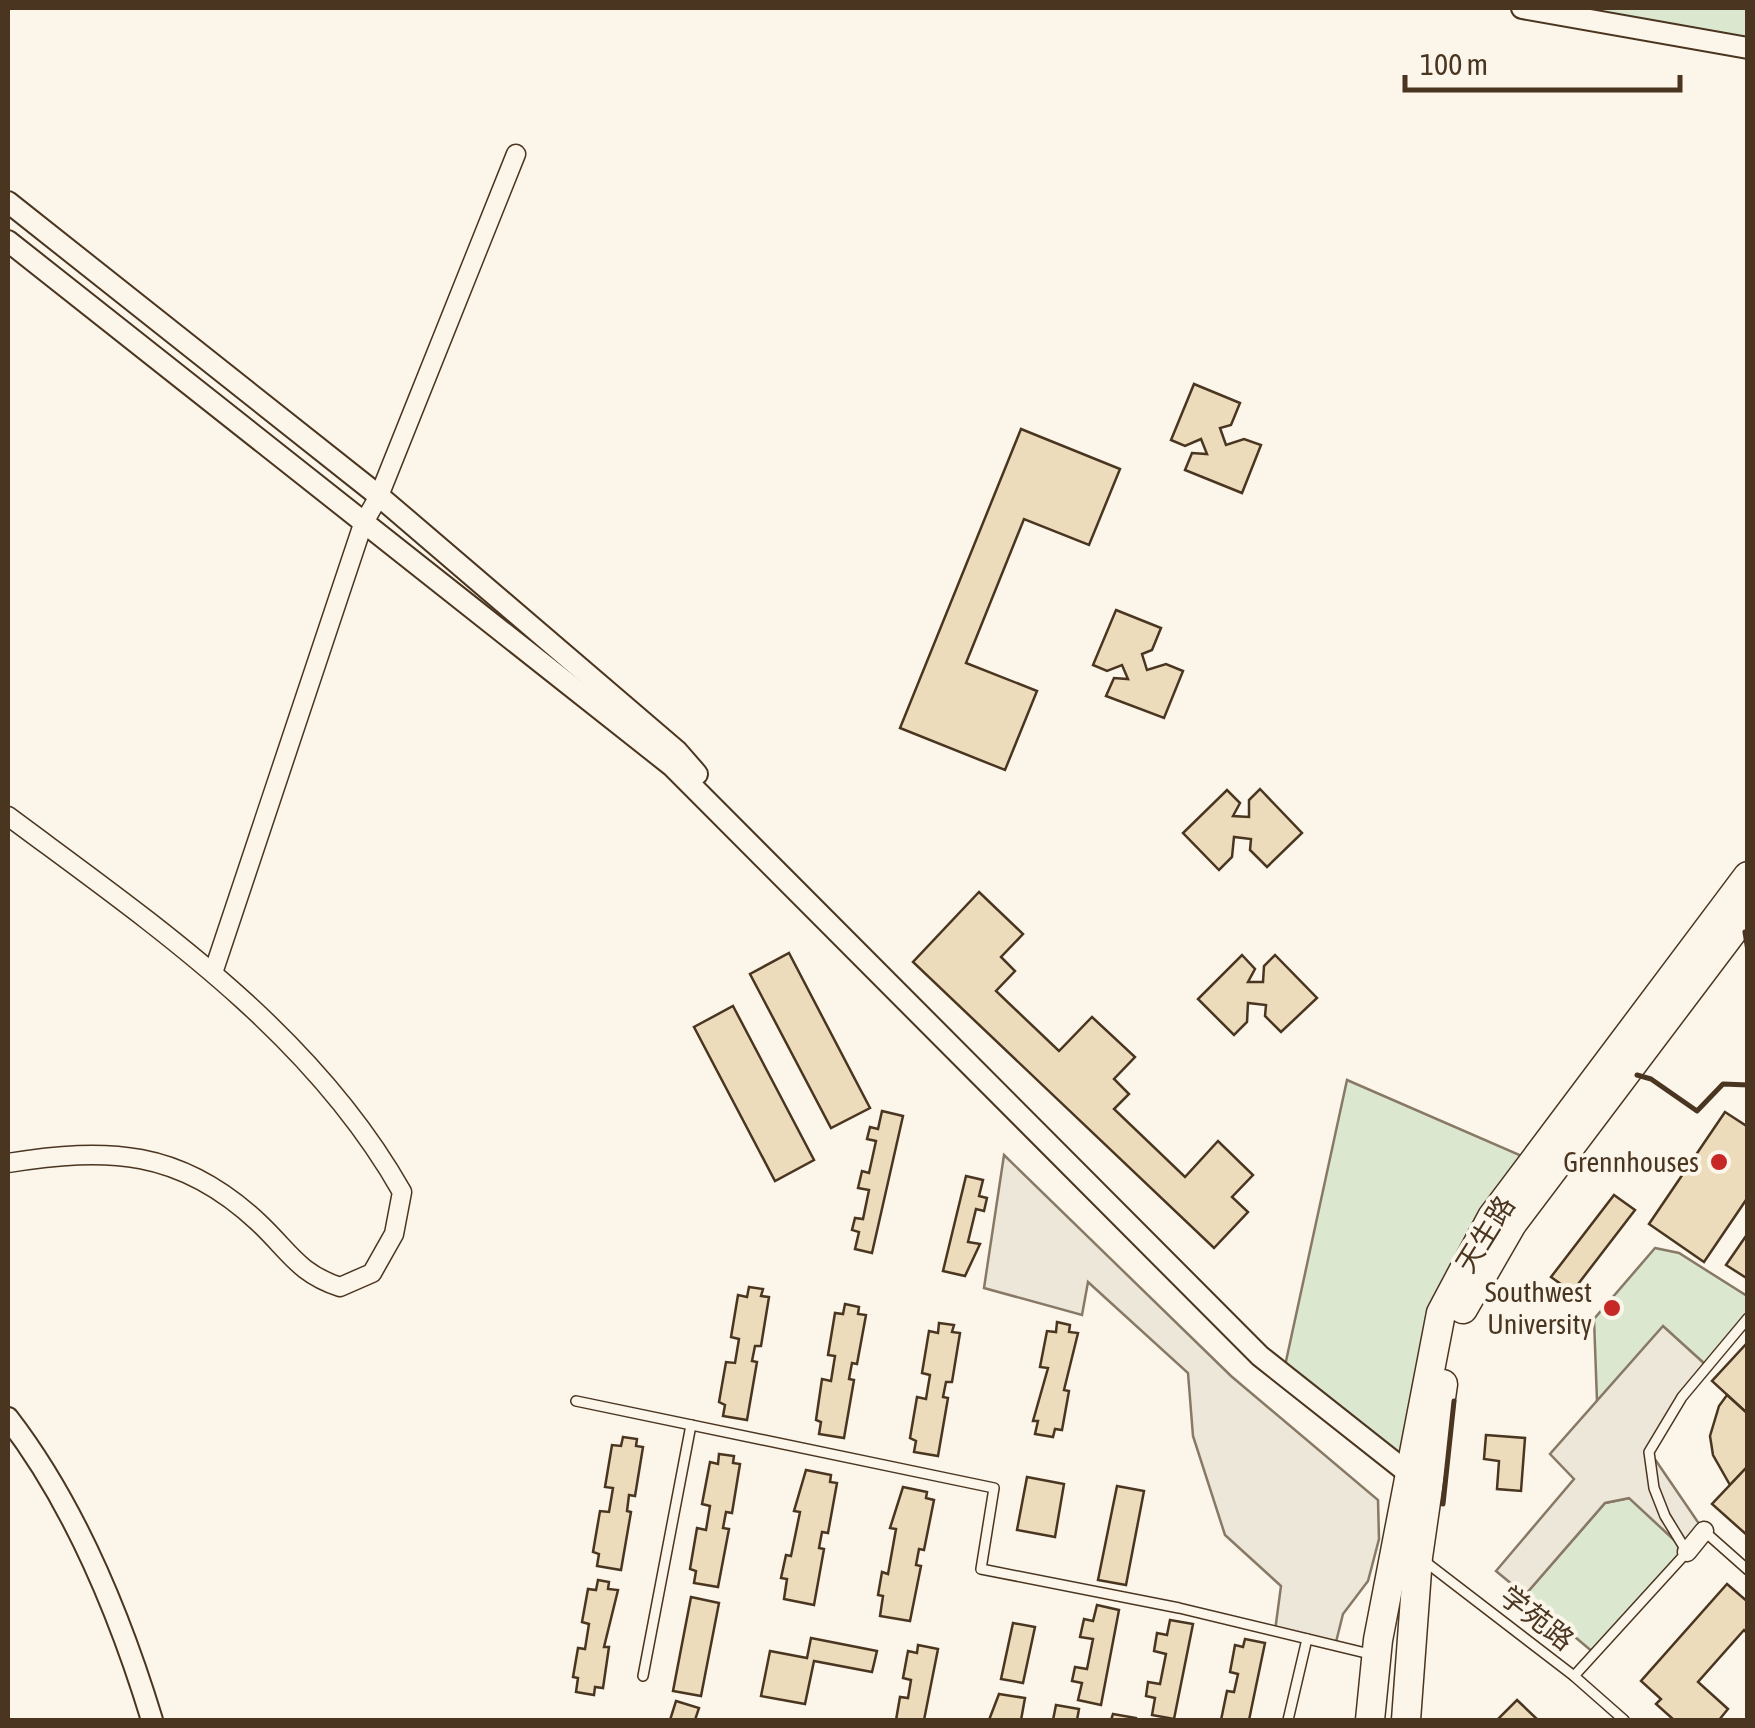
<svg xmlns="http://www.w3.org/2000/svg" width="1755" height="1728" viewBox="0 0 1755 1728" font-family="'Asap Condensed','Noto Sans SC',sans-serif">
<rect width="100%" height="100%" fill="#fbf6e9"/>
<g fill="#dce7d0" stroke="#887966" stroke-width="2.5">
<polygon points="1522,8 1747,8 1747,48"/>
<polygon points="1347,1080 1533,1161 1461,1268 1408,1473 1283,1375"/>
<polygon points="1655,1248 1679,1253 1747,1296 1747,1327 1707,1366 1663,1327 1597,1401 1594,1319"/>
<polygon points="1630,1498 1687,1552 1594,1653 1525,1595 1605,1503"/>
</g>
<g fill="#ede7d9" stroke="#887966" stroke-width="2.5">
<polygon points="1004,1155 1231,1376 1378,1500 1379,1539 1368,1581 1343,1614 1335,1646 1275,1631 1281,1586 1225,1535 1193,1436 1188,1373 1088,1282 1082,1315 984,1288"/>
<polygon points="1663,1326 1707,1366 1650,1452 1704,1531 1687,1552 1629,1498 1605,1503 1525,1595 1496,1571 1574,1479 1550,1454"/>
</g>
<g fill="#ecdcbc" stroke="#4a3520" stroke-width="2.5">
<polygon points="1194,384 1240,403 1231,425 1220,428 1226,445 1244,439 1261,445 1242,493 1185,470 1192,453 1207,454 1201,439 1185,446 1171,440"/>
<polygon points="1021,429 1120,469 1089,545 1024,519 966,663 1037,691 1005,770 900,728"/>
<polygon points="1116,610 1161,628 1152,650 1142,654 1147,670 1166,664 1183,671 1164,718 1106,696 1114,678 1128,679 1122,665 1107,671 1093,665"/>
<polygon points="1260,789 1302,833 1267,867 1250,850 1251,839 1234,837 1232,857 1219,870 1183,833 1227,790 1240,803 1233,816 1249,817 1249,800"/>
<polygon points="979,892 1023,934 1001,957 1015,971 996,991 1059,1051 1092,1017 1135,1057 1114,1079 1129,1094 1114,1109 1185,1177 1218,1141 1253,1175 1232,1197 1248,1212 1214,1248 913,962"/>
<polygon points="789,953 870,1108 831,1128 750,974"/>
<polygon points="1242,955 1255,969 1248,982 1263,982 1264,966 1275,955 1317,998 1281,1032 1265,1016 1266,1005 1248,1003 1247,1022 1234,1035 1198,999"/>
<polygon points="733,1006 814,1160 775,1181 694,1027"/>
<polygon points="882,1111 903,1116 872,1253 855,1249 859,1232 852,1230 855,1218 863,1219 869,1190 858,1188 862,1171 869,1173 876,1141 867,1139 870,1127 878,1129"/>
<polygon points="1725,1112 1748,1127 1748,1197 1704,1262 1649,1224"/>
<polygon points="966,1176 983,1180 979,1196 987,1198 984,1211 976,1209 968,1242 980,1244 965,1276 943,1271"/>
<polygon points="1614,1195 1635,1210 1572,1292 1551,1277"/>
<polygon points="1748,1233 1748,1279 1726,1265"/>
<polygon points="749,1287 763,1289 761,1296 769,1297 761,1346 755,1346 752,1361 757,1362 747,1420 723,1416 725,1405 719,1402 726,1362 735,1363 739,1339 731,1337 738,1295 747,1297"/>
<polygon points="845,1304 859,1307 858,1314 866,1315 857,1364 852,1363 849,1379 854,1380 844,1438 819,1434 821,1422 816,1420 822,1379 831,1381 835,1356 828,1355 835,1313 843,1314"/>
<polygon points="1057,1322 1070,1325 1069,1332 1078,1333 1064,1390 1069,1391 1062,1430 1055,1429 1053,1437 1035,1434 1038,1421 1033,1421 1048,1368 1040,1367 1047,1331 1056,1332"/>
<polygon points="939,1323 954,1325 952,1332 960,1333 952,1382 946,1382 943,1397 948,1398 938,1456 914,1452 916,1441 910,1438 917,1397 926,1399 930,1375 922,1373 929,1331 938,1333"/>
<polygon points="1748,1342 1748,1414 1712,1381"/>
<polygon points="1727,1395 1748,1414 1748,1466 1730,1485 1713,1455 1710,1436 1719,1406"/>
<polygon points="1486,1435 1525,1438 1521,1491 1497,1489 1499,1461 1484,1459"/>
<polygon points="623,1437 637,1439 636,1446 643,1447 635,1496 629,1495 627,1511 631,1512 621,1570 597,1566 599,1554 593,1552 600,1511 609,1512 613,1488 605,1487 612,1445 621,1446"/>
<polygon points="719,1454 734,1456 733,1463 740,1464 732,1513 726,1512 723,1528 729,1529 718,1587 694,1583 696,1571 690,1569 697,1528 706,1530 710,1506 702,1504 710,1462 718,1464"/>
<polygon points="1748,1466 1748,1536 1712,1504"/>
<polygon points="806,1470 831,1475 830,1482 837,1483 828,1533 822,1532 819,1548 824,1549 814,1605 784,1599 787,1579 781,1578 786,1555 791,1556 800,1512 794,1511"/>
<polygon points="1027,1477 1064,1484 1055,1537 1017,1530"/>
<polygon points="1117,1486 1144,1491 1126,1585 1098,1580"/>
<polygon points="903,1487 927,1492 926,1498 934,1500 924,1550 919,1549 916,1565 921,1566 910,1621 880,1616 883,1596 878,1595 882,1572 888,1574 896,1529 890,1528"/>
<polygon points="598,1580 609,1582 608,1589 618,1590 604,1647 609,1647 603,1688 595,1687 594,1695 576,1692 578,1678 573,1677 578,1648 585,1649 589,1624 582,1622 588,1589 596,1590"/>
<polygon points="1727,1584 1748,1602 1748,1634 1744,1630 1698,1682 1728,1709 1719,1720 1674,1720 1656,1704 1661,1699 1641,1681"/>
<polygon points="691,1597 719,1603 701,1696 673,1691"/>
<polygon points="1097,1605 1119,1610 1101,1705 1078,1700 1082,1683 1072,1681 1075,1667 1087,1669 1093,1639 1080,1637 1084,1619 1093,1621"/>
<polygon points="1170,1620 1193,1624 1174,1719 1152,1715 1155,1698 1146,1696 1148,1682 1160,1684 1166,1654 1154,1651 1157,1633 1167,1635"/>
<polygon points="1013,1623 1035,1627 1023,1683 1001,1679"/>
<polygon points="811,1638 877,1651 872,1672 814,1661 805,1704 761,1696 770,1651 807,1658"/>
<polygon points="1245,1639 1265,1643 1249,1720 1221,1720 1227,1691 1234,1692 1238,1674 1230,1672 1235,1645 1243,1647"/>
<polygon points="918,1645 938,1649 924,1720 896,1720 900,1697 908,1698 911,1680 903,1678 908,1651 917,1653"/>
<polygon points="999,1694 1025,1698 1021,1720 989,1720"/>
<polygon points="1517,1700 1538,1720 1497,1720"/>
<polygon points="676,1701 699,1708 695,1720 670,1720"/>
<polygon points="1056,1705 1079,1709 1077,1720 1053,1720"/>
<polygon points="1113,1714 1136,1718 1136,1720 1111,1720"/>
</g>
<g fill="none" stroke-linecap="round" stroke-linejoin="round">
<defs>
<g id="service">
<polyline points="576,1401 994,1488 981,1569 1179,1608 1374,1655"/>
<polyline points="1704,1531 1748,1570"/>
<polyline points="1423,1560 1574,1676 1624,1720"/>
<polyline points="643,1676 691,1425"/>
<polyline points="1574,1676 1687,1552 1665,1516 1654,1488 1649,1452 1682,1397 1748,1318"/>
<polyline points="1288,1720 1307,1639"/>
</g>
<g id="minor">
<path d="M8,816C153,924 311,1031 402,1192L394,1234L372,1273L340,1287C298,1273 290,1252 258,1222C180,1149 107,1147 8,1163"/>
<polyline points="214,970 363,524 379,496 516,154"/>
<polyline points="1687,1552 1704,1531"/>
</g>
<g id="tertiary">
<polyline points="1522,8 1748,48"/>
<polyline points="8,202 379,496 677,751 697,774"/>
<polyline points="8,241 672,766 1260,1356 1408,1473"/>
<path d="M8,1418C75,1505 120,1615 152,1720"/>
</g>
<g id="trunk">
<polyline points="1463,1309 1512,1224 1748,911"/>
<polyline points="1370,1720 1378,1640 1441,1313 1492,1217 1748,876"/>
<polyline points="1406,1720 1418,1557 1443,1384"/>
</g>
</defs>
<use href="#service" stroke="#4a3520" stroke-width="12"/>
<use href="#minor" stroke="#4a3520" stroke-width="21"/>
<use href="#tertiary" stroke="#4a3520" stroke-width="24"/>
<use href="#trunk" stroke="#4a3520" stroke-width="31"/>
<use href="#service" stroke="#fbf6e9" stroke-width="9"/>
<use href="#minor" stroke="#fbf6e9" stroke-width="18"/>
<use href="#tertiary" stroke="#fbf6e9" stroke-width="20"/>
<use href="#trunk" stroke="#fbf6e9" stroke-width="28"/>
<g stroke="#4a3520" stroke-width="5">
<polyline points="1745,932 1748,951"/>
<polyline points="1637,1075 1651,1079 1697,1111 1723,1084 1748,1085"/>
<polyline points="1443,1504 1454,1401"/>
</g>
</g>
<g fill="#c62828" stroke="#fbf6e9" stroke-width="4">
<circle cx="1719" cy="1162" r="10"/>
<circle cx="1612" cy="1308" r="10"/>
</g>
<g text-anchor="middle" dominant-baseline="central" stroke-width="8" stroke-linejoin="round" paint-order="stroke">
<g font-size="28" fill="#4a3520" stroke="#fbf6e9" text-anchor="end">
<text x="1699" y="1162">Grennhouses</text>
<text x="1592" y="1292">Southwest<tspan x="1592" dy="32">University</tspan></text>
</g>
<g font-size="28" fill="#4a3520" stroke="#fbf6e9">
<text transform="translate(1485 1234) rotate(-58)">天生路</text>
<text transform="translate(1537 1618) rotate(38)">学苑路</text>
</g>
</g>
<rect width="1755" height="1728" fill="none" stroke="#4a3520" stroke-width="20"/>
<path d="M1405 75v15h275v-15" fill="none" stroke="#4a3520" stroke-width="5"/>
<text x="1420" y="75" font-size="30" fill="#4a3520" stroke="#fbf6e9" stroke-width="8" paint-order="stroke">100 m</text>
</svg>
